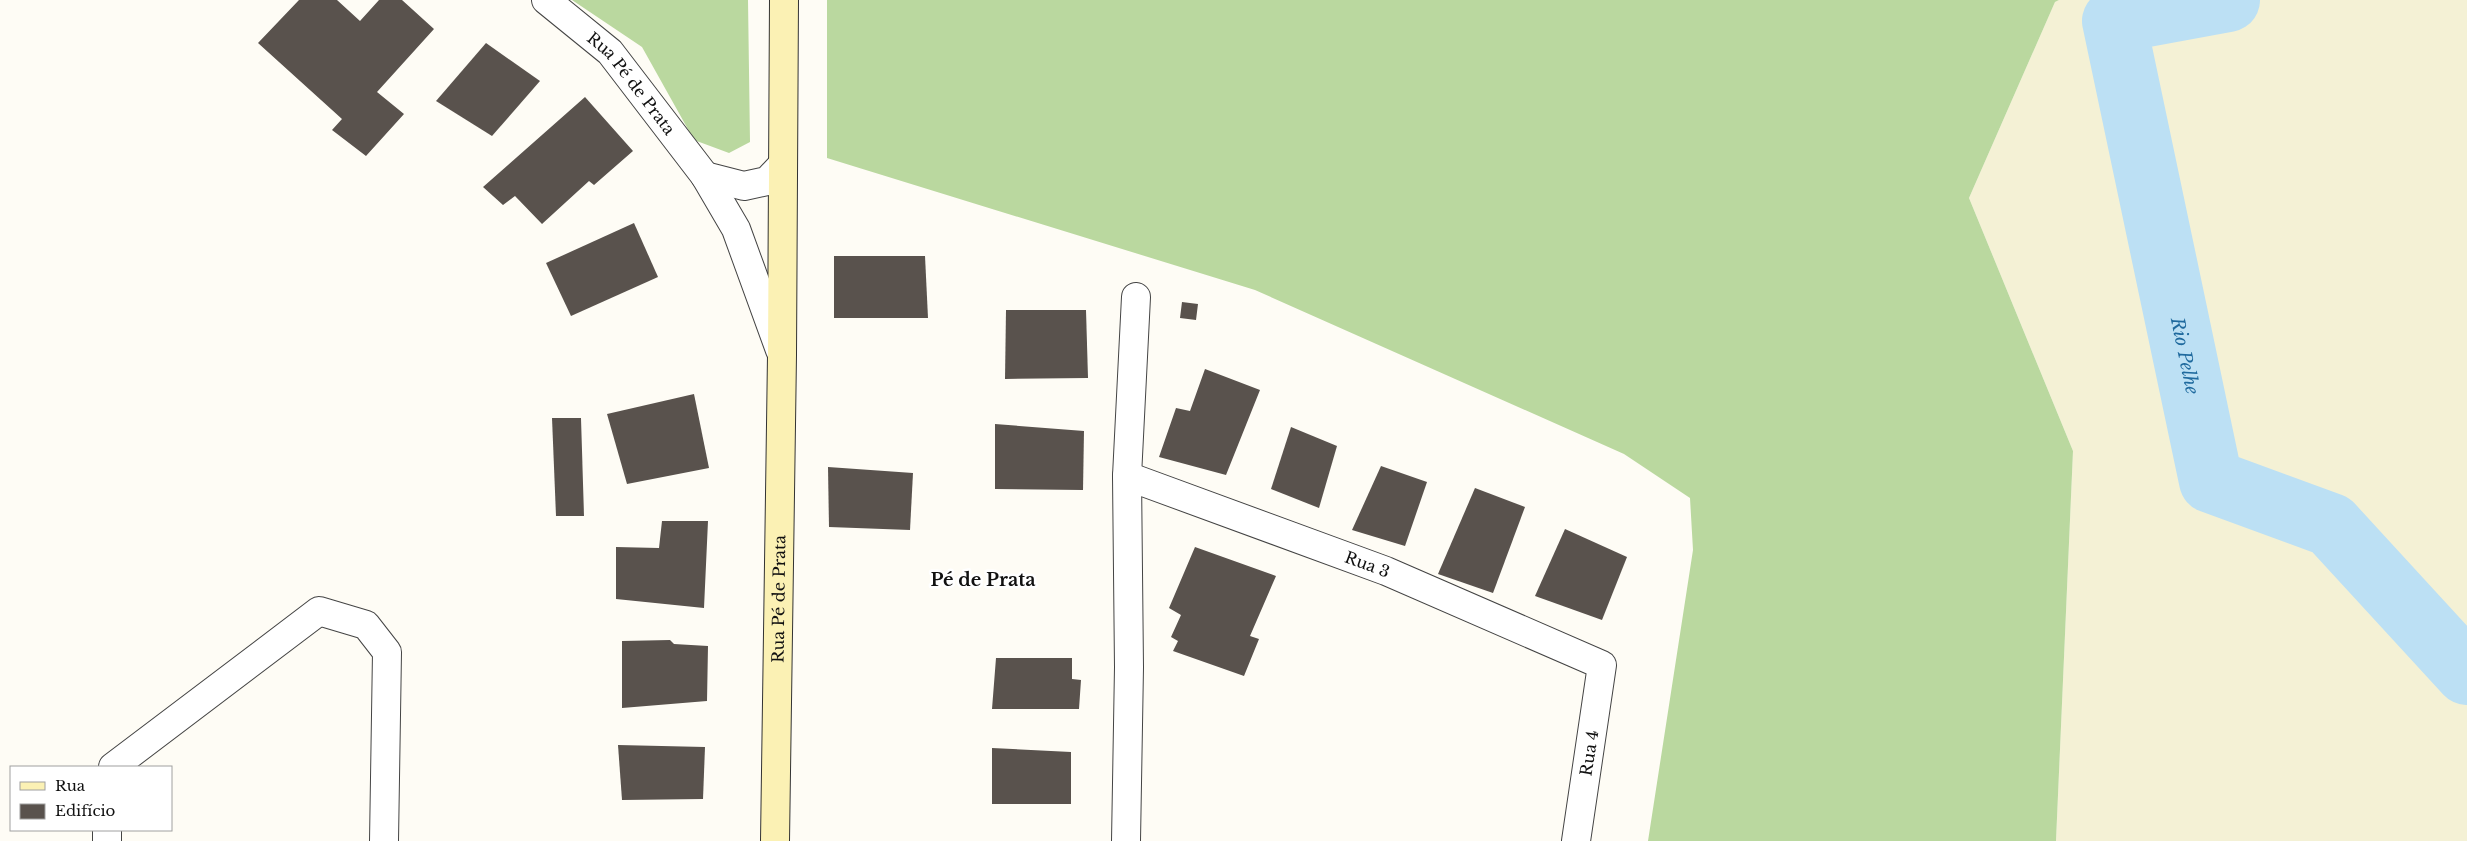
<svg xmlns="http://www.w3.org/2000/svg" width="2467" height="841" viewBox="0 0 2467 841" font-family="'Libre Baskerville',serif">
<rect width="100%" height="100%" fill="#fefcf5"/>
<path fill="#f4f1d5" fill-rule="evenodd" d="M2059,0H2467V841H2056L2073,451L1969,198L2055,2ZM2172,294L2193,379L2207,458L2172,295Z"/>
<g fill="#bad89f">
<polygon points="572,0 748,0 750,142 729,153 694,140 642,47"/>
<polygon points="827,0 2059,0 2055,2 1969,198 2073,451 2056,841 1648,841 1693,550 1690,498 1624,454 1255,290 827,158"/>
</g>
<g fill="none" stroke-linecap="round" stroke-linejoin="round">
<path stroke="#bce0f4" stroke-width="64" id="s1" d="M2228,0L2114,21L2211,481L2331,525L2467,673"/>
</g>
<g fill="#59524d">
<polygon points="299,0 337,0 360,21 379,0 402,0 434,29 377,92 404,114 366,156 332,130 342,119 258,43"/>
<polygon points="486,43 540,81 492,136 436,101"/>
<polygon points="585,97 633,151 594,185 589,181 542,224 515,196 503,205 483,187"/>
<polygon points="634,223 658,277 571,316 546,263"/>
<polygon points="834,256 925,256 928,318 834,318"/>
<polygon points="1182,302 1198,304 1196,320 1180,318"/>
<polygon points="1006,310 1086,310 1088,378 1005,379"/>
<polygon points="1205,369 1260,390 1226,475 1159,457 1176,408 1190,411"/>
<polygon points="694,394 709,468 627,484 607,414"/>
<polygon points="552,418 581,418 584,516 556,516"/>
<polygon points="995,424 1084,431 1083,490 995,489"/>
<polygon points="1291,427 1337,446 1319,508 1271,489"/>
<polygon points="1381,466 1427,482 1405,546 1352,530"/>
<polygon points="828,467 913,473 910,530 829,527"/>
<polygon points="1475,488 1525,507 1493,593 1438,574"/>
<polygon points="662,521 708,521 704,608 616,599 616,547 659,548"/>
<polygon points="1565,529 1627,557 1602,620 1535,596"/>
<polygon points="1195,547 1276,576 1250,636 1259,639 1244,676 1173,651 1178,641 1171,637 1181,615 1169,608"/>
<polygon points="670,640 674,644 708,646 707,701 622,708 622,641"/>
<polygon points="996,658 1072,658 1072,679 1081,680 1079,709 992,709"/>
<polygon points="618,745 705,747 703,799 622,800"/>
<polygon points="992,748 1071,752 1071,804 992,804"/>
</g>
<g fill="none" stroke-linecap="round" stroke-linejoin="round">
<defs>
<g id="street">
<path id="s2" d="M546,0L610,52L705,176L736,229L780,350"/>
<polyline points="705,176 744,186 767,181 783,164"/>
<path id="s3" d="M1127,476L1386,571L1602,665L1576,841"/>
<polyline points="113,767 319,611 366,625 387,652 384,841"/>
<polyline points="107,841 107,830"/>
<polyline points="1126,841 1129,667 1127,476 1136,297"/>
</g>
<g id="secondary">
<path id="s4" d="M775,841L782,355L784,0"/>
</g>
</defs>
<use href="#street" stroke="#444" stroke-width="30"/>
<use href="#secondary" stroke="#333" stroke-width="30"/>
<use href="#street" stroke="#fff" stroke-width="28"/>
<use href="#secondary" stroke="#fbf1b4" stroke-width="28"/>
</g>
<g text-anchor="middle" dominant-baseline="central" stroke-width="5" stroke-linejoin="round" paint-order="stroke">
<g font-size="16" fill="#111" stroke="#fff">
<text stroke="none"><textPath href="#s2" startOffset="120">Rua Pé de Prata</textPath></text>
<text stroke="none"><textPath href="#s3" startOffset="256">Rua 3</textPath></text>
<text stroke="none"><textPath href="#s4" startOffset="242">Rua Pé de Prata</textPath></text>
<text transform="translate(1589 753) rotate(-81)">Rua 4</text>
</g>
<g font-size="18" font-style="italic" fill="#1f6a9e" stroke="#fff">
<text stroke="none"><textPath href="#s1" startOffset="458">Rio Pelhe</textPath></text>
</g>
<g font-size="18" font-weight="bold" fill="#111" stroke="#fff">
<text x="983" y="580">Pé de Prata</text>
</g>
</g>
<rect x="10" y="766" width="162" height="65" fill="#ffffff" stroke="#a0a0a0"/>
<rect x="20" y="782" width="25" height="8" fill="#fbf1b4" stroke="#a0a0a0"/>
<text x="55" y="791" font-size="15" fill="#111111">Rua</text>
<rect x="20" y="804" width="25" height="15" fill="#59524d" stroke="#a0a0a0"/>
<text x="55" y="816" font-size="15" fill="#111111">Edifício</text>
</svg>
